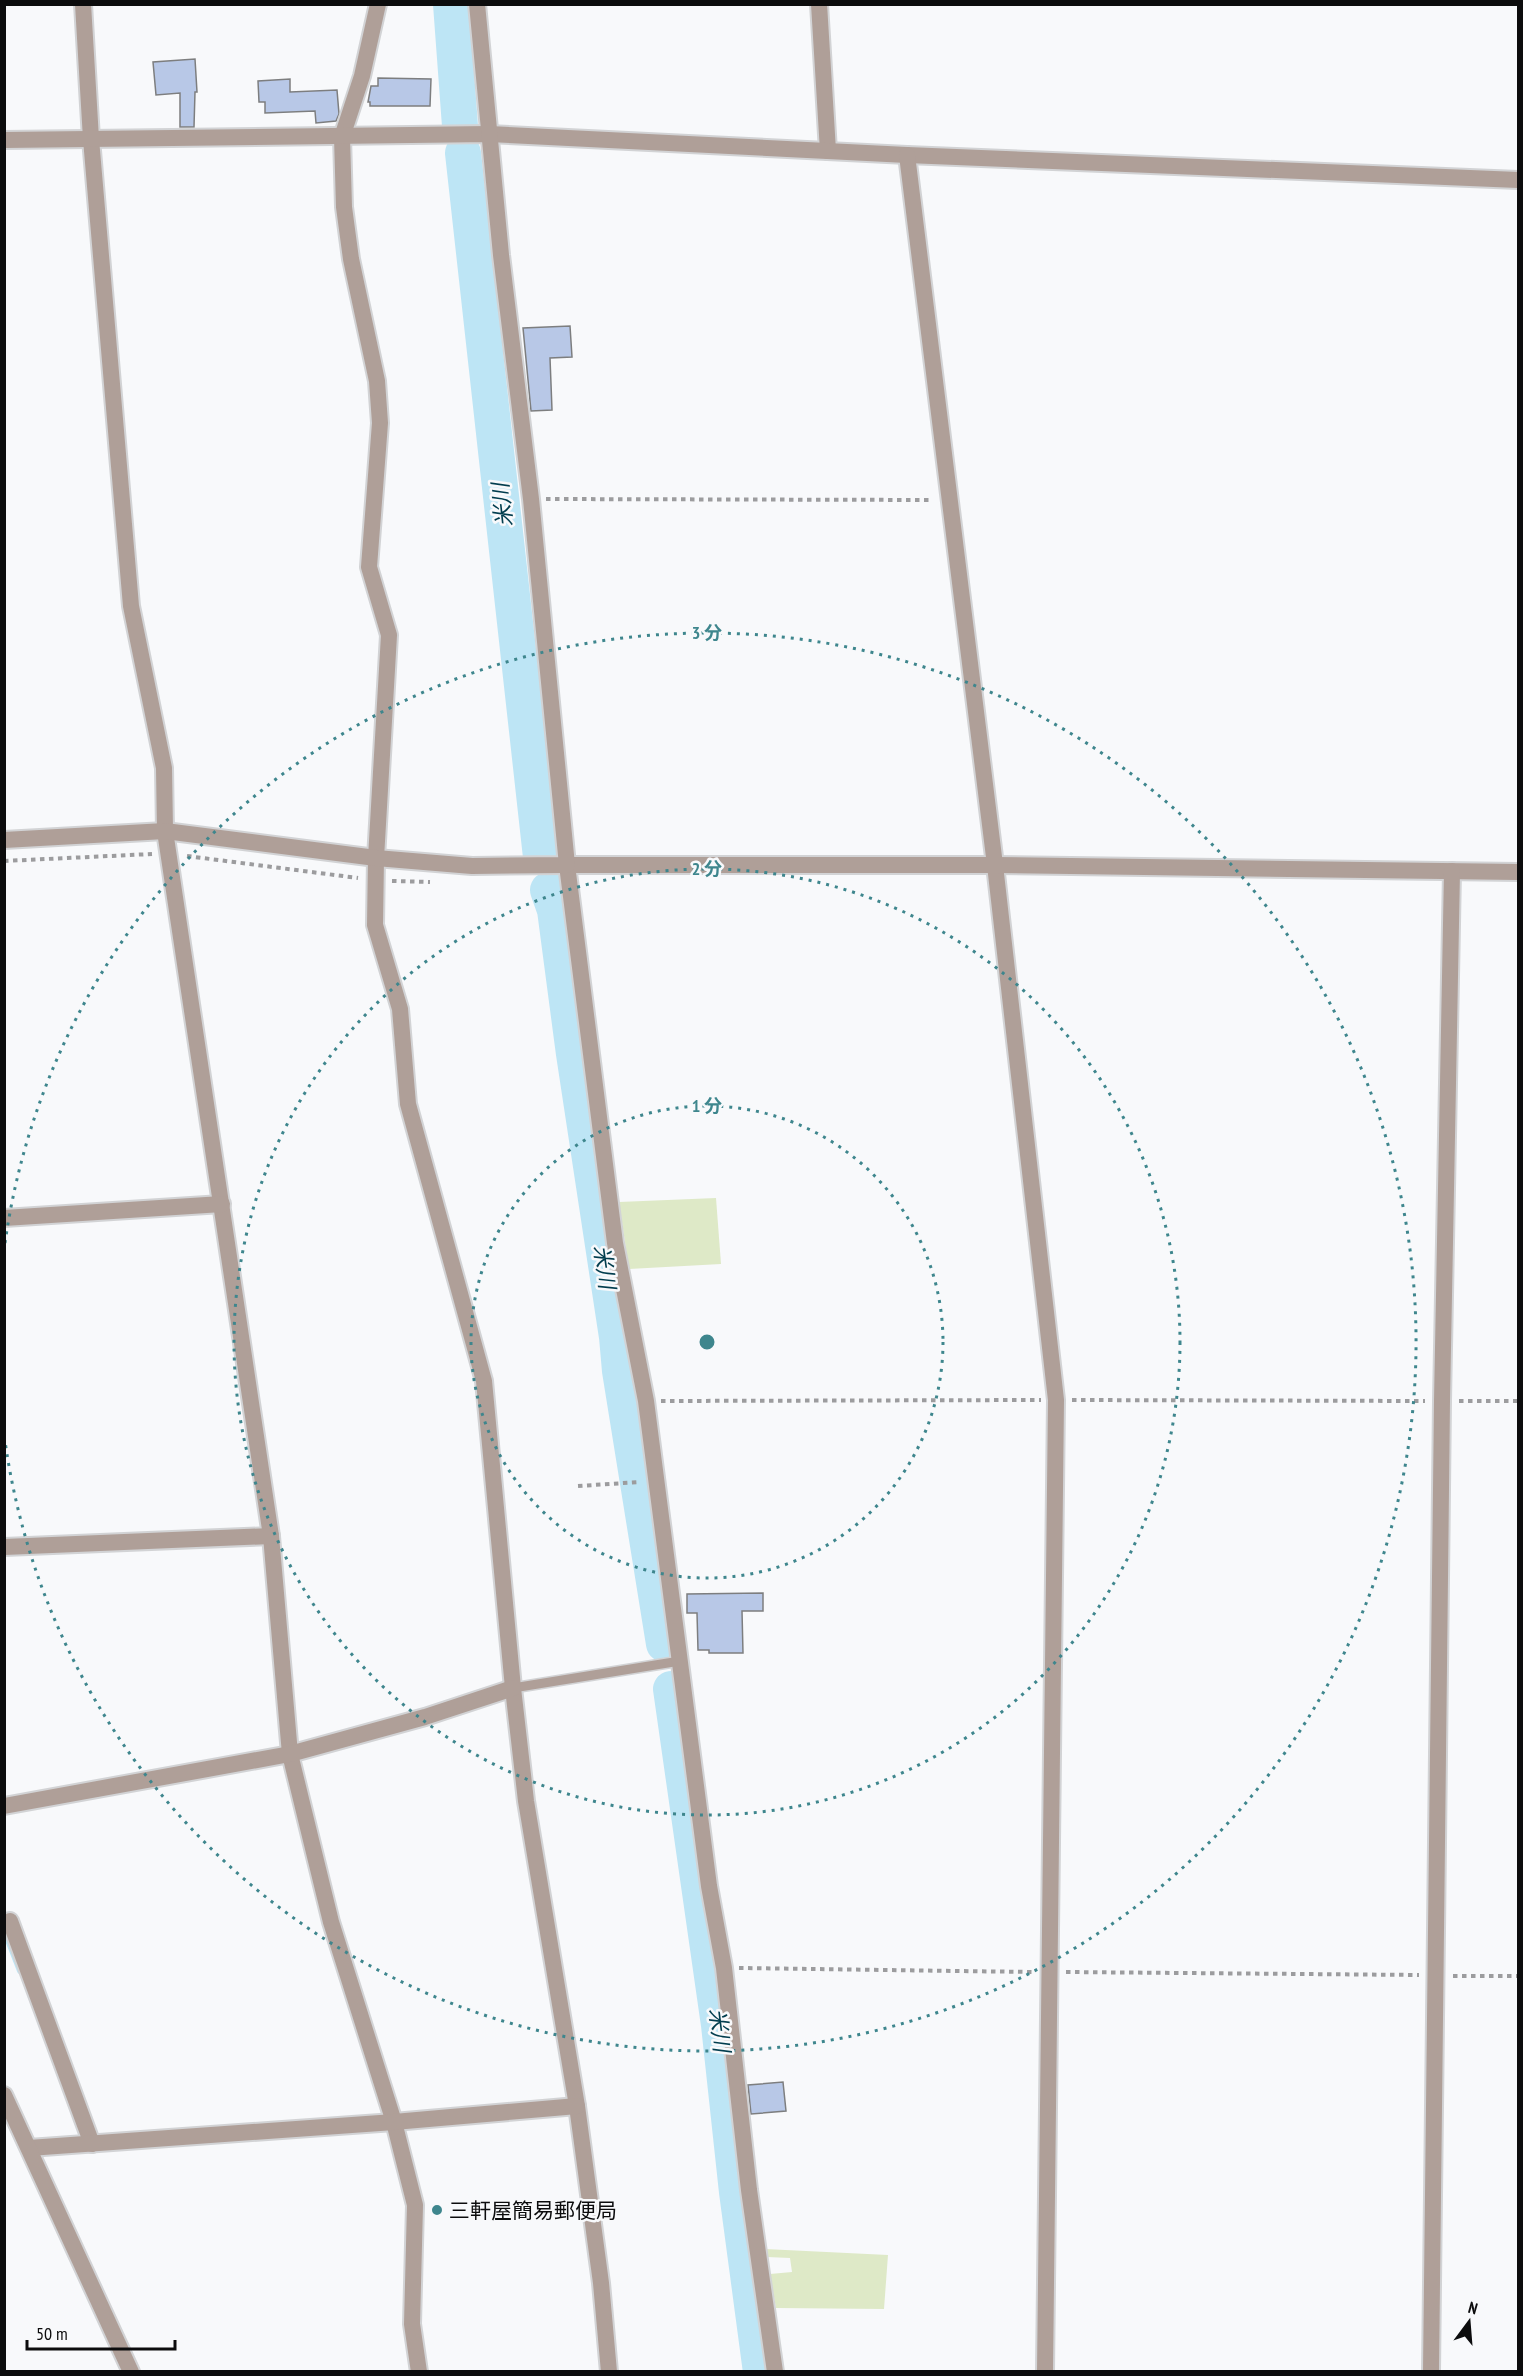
<svg xmlns="http://www.w3.org/2000/svg" width="1523" height="2376" viewBox="0 0 1523 2376" font-family="'PT Sans Narrow','Noto Sans JP',sans-serif">
<rect width="100%" height="100%" fill="#f8f9fb"/>
<g fill="#dee9c7">
<polygon points="716,1198 721,1264 629,1269 619,1202"/>
<polygon points="765,2249 888,2255 884,2309 776,2308 770,2274 792,2272 790,2258 767,2257"/>
</g>
<g fill="none" stroke-linecap="round" stroke-linejoin="round">
<polyline stroke="#bde5f5" stroke-width="6" points="4,1930 20,1971"/>
<g stroke="#bde5f5" stroke-width="36">
<polyline points="451,4 460,126"/>
<polyline points="463,153 541,857"/>
<polyline points="548,890 555,910 574,1054 617,1337 620,1371 664,1644"/>
<polyline points="671,1689 719,2025 737,2192 761,2372"/>
</g>
</g>
<g fill="#b8c8e7" stroke="#7d7e7f" stroke-width="1.5">
<polygon points="195,59 197,92 195,92 194,127 180,127 180,93 156,95 153,62"/>
<polygon points="378,78 431,79 430,106 370,106 370,102 368,102 371,86 378,86"/>
<polygon points="290,79 290,92 337,90 339,114 336,121 316,123 315,111 265,113 265,102 259,102 258,81"/>
<polygon points="570,326 572,357 550,358 552,410 531,411 523,328"/>
<polygon points="763,1593 763,1611 742,1611 743,1653 709,1653 709,1650 698,1650 697,1613 687,1613 687,1594"/>
<polygon points="783,2082 786,2111 751,2114 748,2085"/>
</g>
<g fill="none" stroke-linecap="round" stroke-linejoin="round">
<defs>
<polyline id="service" points="513,1688 680,1661"/>
<g id="minor">
<polyline points="83,4 91,139 131,606 164,768 165,831 271,1536 290,1754 331,1922 394,2122 415,2205 412,2324 419,2372"/>
<polyline points="378,4 362,76 342,137 344,207 351,259 377,381 380,423 369,567 389,635 376,858 375,925 400,1009 408,1104 484,1381 513,1688 526,1801 577,2106 601,2283 609,2372"/>
<polyline points="819,4 828,151"/>
<polyline points="4,140 489,134 907,155 1518,180"/>
<polyline points="907,155 995,865 1056,1400 1045,2372"/>
<polyline points="4,1218 222,1204"/>
<polyline points="4,1547 271,1536"/>
<polyline points="4,1806 290,1754 425,1717 513,1688"/>
<polyline points="10,1921 92,2144"/>
<polyline points="29,2148 394,2122 577,2106"/>
<polyline points="775,2372 749,2190 724,1968 709,1886 646,1401 615,1243 567,865 995,865 1518,872"/>
<polyline points="1431,2372 1442,1401 1452,871"/>
</g>
<g id="tertiary">
<polyline points="4,840 165,831 376,858 472,866 567,865 531,499 501,255 477,4"/>
<polyline points="4,2095 131,2372"/>
</g>
</defs>
<use href="#service" stroke="#d2d3d5" stroke-width="12"/>
<use href="#minor" stroke="#d2d3d5" stroke-width="20"/>
<use href="#tertiary" stroke="#d2d3d5" stroke-width="20"/>
<g stroke="#9c9c9e" stroke-width="4" stroke-dasharray="4.5 4.5" stroke-linecap="butt">
<polyline points="546,499 932,500"/>
<polyline points="187,856 358,878"/>
<polyline points="4,861 152,854"/>
<polyline points="392,881 430,882"/>
<polyline points="1072,1400 1425,1401"/>
<polyline points="661,1401 1041,1400"/>
<polyline points="1459,1401 1518,1401"/>
<polyline points="578,1486 640,1482"/>
<polyline points="739,1968 1032,1972"/>
<polyline points="1066,1972 1419,1975"/>
<polyline points="1453,1976 1518,1976"/>
</g>
<use href="#service" stroke="#af9f98" stroke-width="9"/>
<use href="#minor" stroke="#af9f98" stroke-width="16"/>
<use href="#tertiary" stroke="#af9f98" stroke-width="16"/>
</g>
<g fill="none" stroke="#3e868d" stroke-width="3" stroke-dasharray="3 6">
<circle cx="707" cy="1342" r="236"/>
<circle cx="707" cy="1342" r="473"/>
<path d="M5 1243A709 709 0 1 1 5 1441"/>
</g>
<circle fill="#3e868d" stroke="#f8f9fb" stroke-width="2" cx="437" cy="2210" r="6"/>
<g text-anchor="middle" dominant-baseline="central" stroke-width="5" stroke-linejoin="round" paint-order="stroke">
<g font-size="21" fill="#0c0c0d" stroke="#f8f9fb" text-anchor="start">
<text x="449" y="2210">三軒屋簡易郵便局</text>
</g>
<g font-size="22" font-style="italic" fill="#013d4e" stroke="#f8f9fb">
<text transform="translate(502 505) rotate(-96)">米川</text>
<text transform="translate(605 1267) rotate(82)">米川</text>
<text transform="translate(720 2030) rotate(83)">米川</text>
</g>
</g>
<circle cx="707" cy="1342" r="9" fill="#3e868d" stroke="#f8f9fb" stroke-width="3"/>
<g font-size="18" text-anchor="middle" font-weight="bold" fill="#3e868d" stroke="#f8f9fb" stroke-width="5" stroke-linejoin="round" paint-order="stroke">
<text x="707" y="639">3 分</text>
<text x="707" y="875">2 分</text>
<text x="707" y="1112">1 分</text>
</g>
<rect width="1523" height="2376" fill="none" stroke="#0c0c0d" stroke-width="12"/>
<g transform="translate(1469 2322) rotate(16)" stroke="#f8f9fb" stroke-width="4.5" paint-order="stroke">
<path d="M0-4.5L10 22L0 15L-10 22Z" fill="#0c0c0d"/>
<text y="-9" font-size="16" font-weight="bold" text-anchor="middle" fill="#0c0c0d">N</text>
</g>
<path d="M27 2340v9h148v-9" fill="none" stroke="#0c0c0d" stroke-width="3"/>
<text x="36" y="2340" font-size="18" fill="#0c0c0d" stroke="#f8f9fb" stroke-width="4.5" paint-order="stroke">50 m</text>
</svg>
